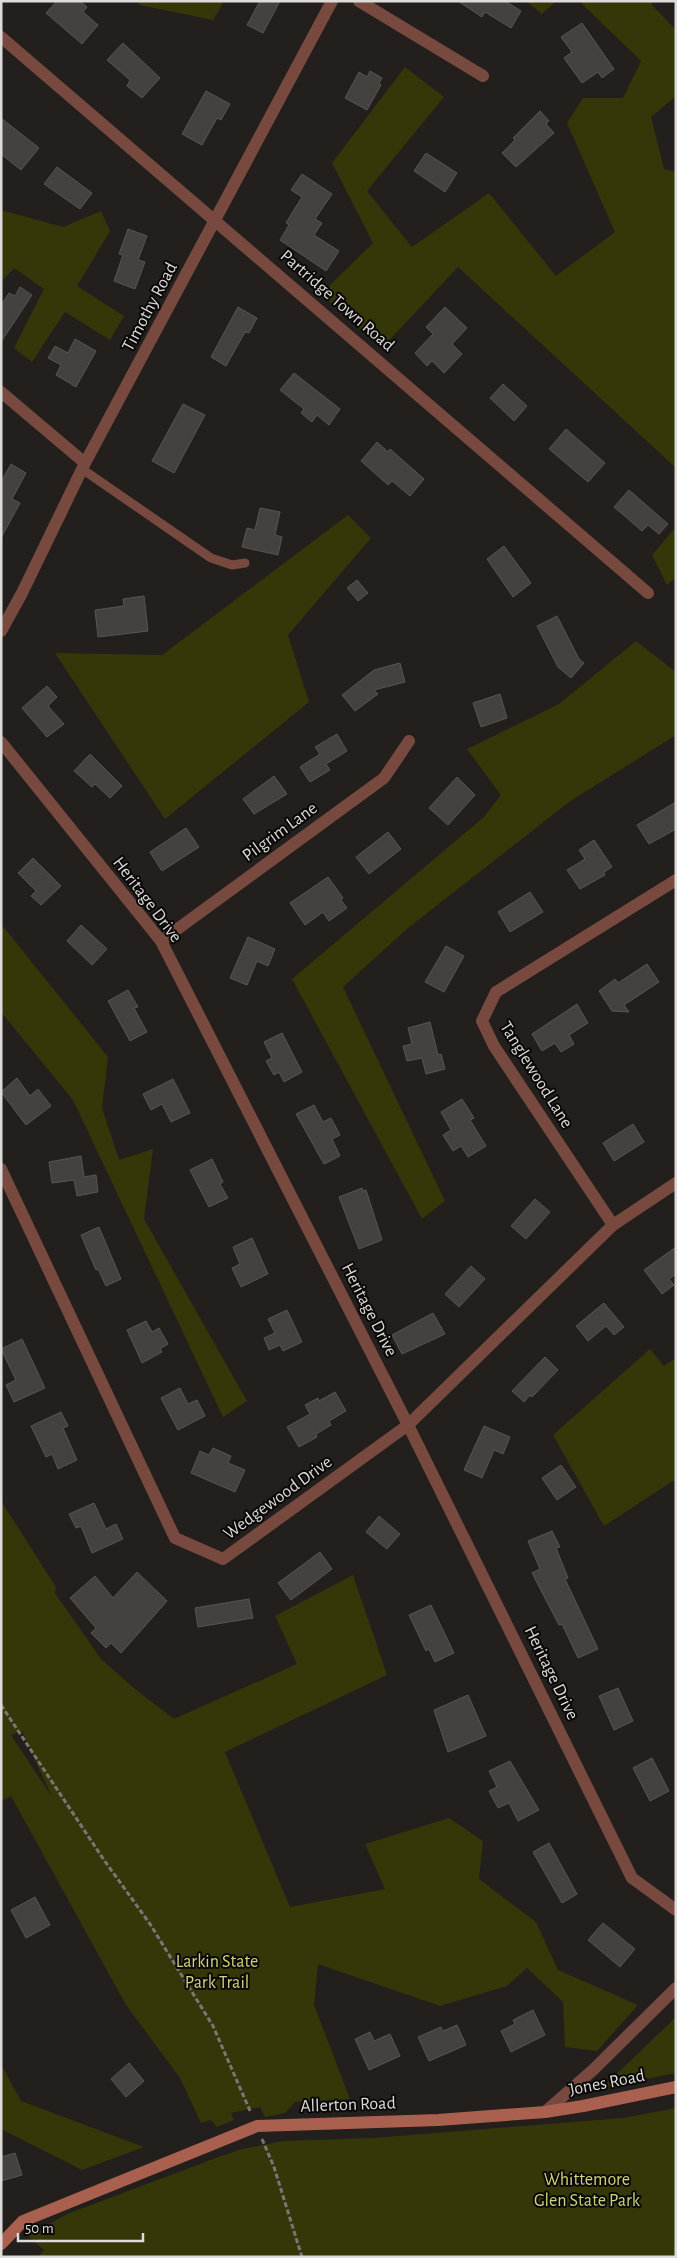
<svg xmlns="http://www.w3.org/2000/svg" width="677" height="2258" viewBox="0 0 677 2258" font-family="'Alegreya Sans',sans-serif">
<rect width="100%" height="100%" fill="#221f1d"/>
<g fill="#353709" fill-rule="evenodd">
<polygon points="136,1 224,1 213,20 140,5"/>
<polygon points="526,1 556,1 542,14"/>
<polygon points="579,1 653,1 652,5 676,30 676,96 651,117 664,169 676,172 676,468 458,267 382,348 321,294 373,243 332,163 405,67 444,97 367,191 412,247 489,193 556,276 615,232 567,123 583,98 623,98 641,61"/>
<polygon points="1,210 63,227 101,211 110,231 77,286 124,316 110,340 65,312 32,362 14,348 44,289 14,268 1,282"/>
<polygon points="348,515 371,538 288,635 309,702 165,819 55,653 162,655"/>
<polygon points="676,527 676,577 667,585 652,555"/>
<polygon points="636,641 676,672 676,735 569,802 408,928 343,987 445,1201 422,1219 292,979 484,817 501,795 467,749 559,704"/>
<polygon points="1,924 108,1057 102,1108 119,1160 153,1149 144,1219 247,1401 223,1417 73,1100 1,1012"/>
<polygon points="650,1349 664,1366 676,1358 676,1479 604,1526 553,1435"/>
<path d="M1,1501L56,1587L55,1593L101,1659L135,1689L174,1719L297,1664L275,1616L353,1575L387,1675L225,1752L290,1907L385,1889L365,1844L449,1818L483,1841L479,1879L536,1922L558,1970L638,2005L597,2051L565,2047L563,2002L527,1968L507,1986L440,2006L318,1964L314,2005L350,2099L295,2102L285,2113L265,2117L260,2107L231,2113L234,2120L217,2127L211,2120L201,2123L180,2078L126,2005L11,1796L1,1801ZM22,1731L52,1797L11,1735Z"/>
<polygon points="676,2017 676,2073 602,2088"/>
<polygon points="1,2064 21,2101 144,2147 82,2170 1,2129"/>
<polygon points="676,2108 676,2257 38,2257 44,2250 28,2236 67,2214 216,2158 242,2149 283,2141 373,2138 623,2118"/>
</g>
<g fill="#44413e" stroke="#585553">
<polygon points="57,1 80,1 87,7 83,12 98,25 82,44 46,13"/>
<polygon points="260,1 280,1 263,33 247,25"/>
<polygon points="458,1 505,1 521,11 511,28 485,12 482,17"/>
<polygon points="582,23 614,69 602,78 598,72 582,83 564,58 572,52 561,37"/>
<polygon points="123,43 160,78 142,98 127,86 130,80 107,60"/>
<polygon points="370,71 382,78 379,83 381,85 367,110 345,98 359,72 367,77"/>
<polygon points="206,91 230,104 221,120 217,118 202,145 182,134"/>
<polygon points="540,111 549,121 546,124 554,133 516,167 502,153 515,140 513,138"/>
<polygon points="1,118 39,148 21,170 1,154"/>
<polygon points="426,153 457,173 445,192 414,171"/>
<polygon points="57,167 92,193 80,209 44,184"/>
<polygon points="302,174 332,194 315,219 322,223 314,235 339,251 326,271 280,240 289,225 286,223 302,197 291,190"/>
<polygon points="128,229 147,236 138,260 145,262 135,289 114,281 123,255 119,254"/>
<polygon points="20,287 32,295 1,342 1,305 9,293 15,296"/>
<polygon points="238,307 257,318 249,333 245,332 226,366 211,357"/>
<polygon points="445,307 467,328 452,344 462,354 444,373 432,361 427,366 415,353 433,334 426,327"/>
<polygon points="75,339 96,351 76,387 56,375 61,365 48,358 55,346 68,353"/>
<polygon points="294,373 340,409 329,425 317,415 312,422 301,413 304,409 280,390"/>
<polygon points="503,384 527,406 514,421 490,398"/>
<polygon points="183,404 205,415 174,473 152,461"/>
<polygon points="566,429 605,463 588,482 549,449"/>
<polygon points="377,442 388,452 390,449 424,479 410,496 392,481 388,485 361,461"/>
<polygon points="11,464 26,473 12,499 20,503 1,538 1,482"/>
<polygon points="629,490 668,524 659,534 648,525 642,531 614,507"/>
<polygon points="260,508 280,512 275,535 282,537 278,555 242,547 247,528 255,530"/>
<polygon points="504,546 531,583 513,597 487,559"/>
<polygon points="357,580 368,593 358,601 347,588"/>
<polygon points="144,596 148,631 98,637 95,610 124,606 123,599"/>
<polygon points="557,616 579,659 584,663 571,678 558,667 537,626"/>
<polygon points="400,663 405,682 374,690 378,694 355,711 342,695 374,670"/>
<polygon points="47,686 57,697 48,706 64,724 47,737 22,708"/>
<polygon points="500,694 507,718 481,727 473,703"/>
<polygon points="337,734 347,751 326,764 330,770 310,782 300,767 320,754 315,747"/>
<polygon points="90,754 122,786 110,798 95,784 92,787 74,771"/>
<polygon points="274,776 287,794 254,814 243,799"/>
<polygon points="457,777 475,795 448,825 429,808"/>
<polygon points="676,802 676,829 649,844 637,825"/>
<polygon points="186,828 199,847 162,871 150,852"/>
<polygon points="388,832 401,849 369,874 356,857"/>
<polygon points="594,840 612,867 604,872 605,875 580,889 567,870 585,859 579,850"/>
<polygon points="33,858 61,886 41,905 31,896 36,891 18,873"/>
<polygon points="328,877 343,898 341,900 347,908 329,921 323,912 305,925 290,903"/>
<polygon points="530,892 543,912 510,932 498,912"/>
<polygon points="81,925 107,949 92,965 67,941"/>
<polygon points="248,937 275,949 268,966 257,961 247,985 230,978"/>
<polygon points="446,946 464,956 444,992 425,982"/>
<polygon points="647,964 659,982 624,1005 629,1012 612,1011 599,991 615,979 618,983"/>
<polygon points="128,990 138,1007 134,1008 147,1032 130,1041 108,1001"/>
<polygon points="577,1004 588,1023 569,1035 574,1044 561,1052 555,1043 542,1051 532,1034"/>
<polygon points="430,1022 438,1055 441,1054 445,1069 426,1074 422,1058 407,1061 403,1046 412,1044 408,1028"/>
<polygon points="282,1033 302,1072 284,1082 279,1072 274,1075 266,1061 272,1058 264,1042"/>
<polygon points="17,1078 30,1096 38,1089 51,1106 26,1125 1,1092"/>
<polygon points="173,1079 190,1113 171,1122 162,1104 151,1110 143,1094"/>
<polygon points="462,1099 474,1118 470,1120 486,1146 468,1157 461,1146 453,1151 443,1135 451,1130 441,1112"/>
<polygon points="314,1105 323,1122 331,1118 340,1135 332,1139 340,1156 324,1164 296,1114"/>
<polygon points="633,1124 644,1142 614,1161 603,1143"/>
<polygon points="81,1156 84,1177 96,1175 98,1192 77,1196 74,1180 52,1183 49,1162"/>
<polygon points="212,1159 223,1182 220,1184 228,1198 209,1207 190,1170"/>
<polygon points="362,1188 363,1191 366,1190 382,1240 359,1249 339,1197"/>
<polygon points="535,1199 550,1212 526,1239 511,1226"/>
<polygon points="99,1227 121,1279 106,1286 98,1269 96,1270 81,1235"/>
<polygon points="252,1238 268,1274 241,1287 232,1268 240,1264 233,1247"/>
<polygon points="676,1247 676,1274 669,1279 674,1285 662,1294 644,1270"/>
<polygon points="471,1266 485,1279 459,1307 445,1294"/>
<polygon points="604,1303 624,1327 614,1335 606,1326 588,1341 576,1326"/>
<polygon points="287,1310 302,1342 283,1351 280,1345 269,1350 264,1338 275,1333 268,1319"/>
<polygon points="433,1313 445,1334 402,1354 392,1335"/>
<polygon points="146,1321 152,1332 159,1328 168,1344 160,1349 162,1352 142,1363 127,1330"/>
<polygon points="22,1339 45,1388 14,1402 6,1385 16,1380 1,1349"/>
<polygon points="545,1357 558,1370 532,1397 530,1395 524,1402 512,1391"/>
<polygon points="180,1388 188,1404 197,1400 205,1416 178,1430 161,1398"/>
<polygon points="335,1392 346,1411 329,1421 331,1425 316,1434 317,1437 299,1447 287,1427 310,1414 305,1405 318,1398 319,1401"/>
<polygon points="61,1412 68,1426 63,1428 77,1460 58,1469 52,1454 46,1457 31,1426"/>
<polygon points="484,1426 510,1437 503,1454 494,1450 482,1478 464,1470"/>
<polygon points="213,1448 231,1456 228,1463 245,1470 235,1492 191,1473 200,1451 209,1455"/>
<polygon points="561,1465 576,1487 557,1500 542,1478"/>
<polygon points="94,1503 106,1529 116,1524 123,1539 92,1553 81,1526 76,1528 69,1514"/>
<polygon points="379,1516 400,1534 387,1549 366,1532"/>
<polygon points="552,1531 560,1547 556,1548 568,1578 565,1579 598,1649 578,1658 562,1624 559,1625 532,1573 540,1569 528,1541"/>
<polygon points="320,1552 332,1569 291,1600 278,1583"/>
<polygon points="137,1572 167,1601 121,1653 111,1643 106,1648 91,1633 96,1628 70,1598 95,1576 113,1598"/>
<polygon points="249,1599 253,1618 198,1627 195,1608"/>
<polygon points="431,1605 454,1653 435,1662 429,1649 426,1651 409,1615"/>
<polygon points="618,1688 633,1721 614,1730 599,1696"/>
<polygon points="468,1695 486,1736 448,1752 434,1710"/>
<polygon points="652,1758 669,1791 650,1801 633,1768"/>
<polygon points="510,1761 539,1810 518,1821 509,1803 498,1808 489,1791 497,1787 489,1771"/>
<polygon points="549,1843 577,1894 562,1903 533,1852"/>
<polygon points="35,1897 50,1925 26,1938 11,1910"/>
<polygon points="603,1923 635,1949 620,1967 588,1940"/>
<polygon points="533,2010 545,2035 511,2052 501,2031 515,2024 513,2020"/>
<polygon points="457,2025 466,2045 429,2061 418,2037 441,2027 443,2031"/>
<polygon points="370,2032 374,2041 390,2034 400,2056 369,2070 355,2039"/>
<polygon points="129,2063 144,2081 126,2097 111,2079"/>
<polygon points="15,2153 22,2175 1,2181 1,2157"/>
</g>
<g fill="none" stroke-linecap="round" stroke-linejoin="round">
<g stroke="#797674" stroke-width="3" stroke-dasharray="5 2.5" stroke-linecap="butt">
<polyline points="1,1705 104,1860 150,1924 213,2026 251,2113"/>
<polyline points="262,2139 274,2167 302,2257"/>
</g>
<polyline stroke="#784a3f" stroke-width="9" points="82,469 211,558 232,565 245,563"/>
<g stroke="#784a3f" stroke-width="12">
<polyline points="359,1 483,76"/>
<polyline points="1,37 648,593"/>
<polyline points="1,392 85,463"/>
<polyline points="1,631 22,593 85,463 332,1"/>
<polyline points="1,742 161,941 408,1425 632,1878 676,1910"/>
<polyline points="161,941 384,778 409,741"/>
<polyline points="1,1169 175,1538 223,1559 408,1425 613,1225 676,1183"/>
<polyline points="613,1225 494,1046 482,1021 496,992 676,880"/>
<polyline points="545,2112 593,2070 676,1988"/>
</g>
<polyline stroke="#aa604f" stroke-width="12" points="1,2244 23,2221 257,2126 438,2120 545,2112 583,2106 676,2087"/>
</g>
<g text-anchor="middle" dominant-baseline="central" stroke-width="4" stroke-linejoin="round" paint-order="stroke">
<g font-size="18" fill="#dddcda" stroke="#0a0908">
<text transform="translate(337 301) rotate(41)">Partridge Town Road</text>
<text transform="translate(150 307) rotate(-62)">Timothy Road</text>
<text transform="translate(280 832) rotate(-36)">Pilgrim Lane</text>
<text transform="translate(147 900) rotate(53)">Heritage Drive</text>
<text transform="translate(536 1075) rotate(58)">Tanglewood Lane</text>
<text transform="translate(369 1310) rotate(63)">Heritage Drive</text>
<text transform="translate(278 1498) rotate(-36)">Wedgewood Drive</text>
<text transform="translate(551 1673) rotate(64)">Heritage Drive</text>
<text transform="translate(607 2083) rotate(-11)">Jones Road</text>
<text transform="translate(348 2105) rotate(-2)">Allerton Road</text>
</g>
<g font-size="18" fill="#ced478" stroke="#0a0908">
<text x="217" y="1962">Larkin State<tspan x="217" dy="21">Park Trail</tspan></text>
<text x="587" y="2180">Whittemore<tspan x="587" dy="21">Glen State Park</tspan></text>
</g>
</g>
<rect width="677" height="2258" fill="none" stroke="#dddcda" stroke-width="5"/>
<path d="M18 2233v8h125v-8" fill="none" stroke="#dddcda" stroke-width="2.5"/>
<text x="25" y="2233" font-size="15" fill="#dddcda" stroke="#0a0908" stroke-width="4" paint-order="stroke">50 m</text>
</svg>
